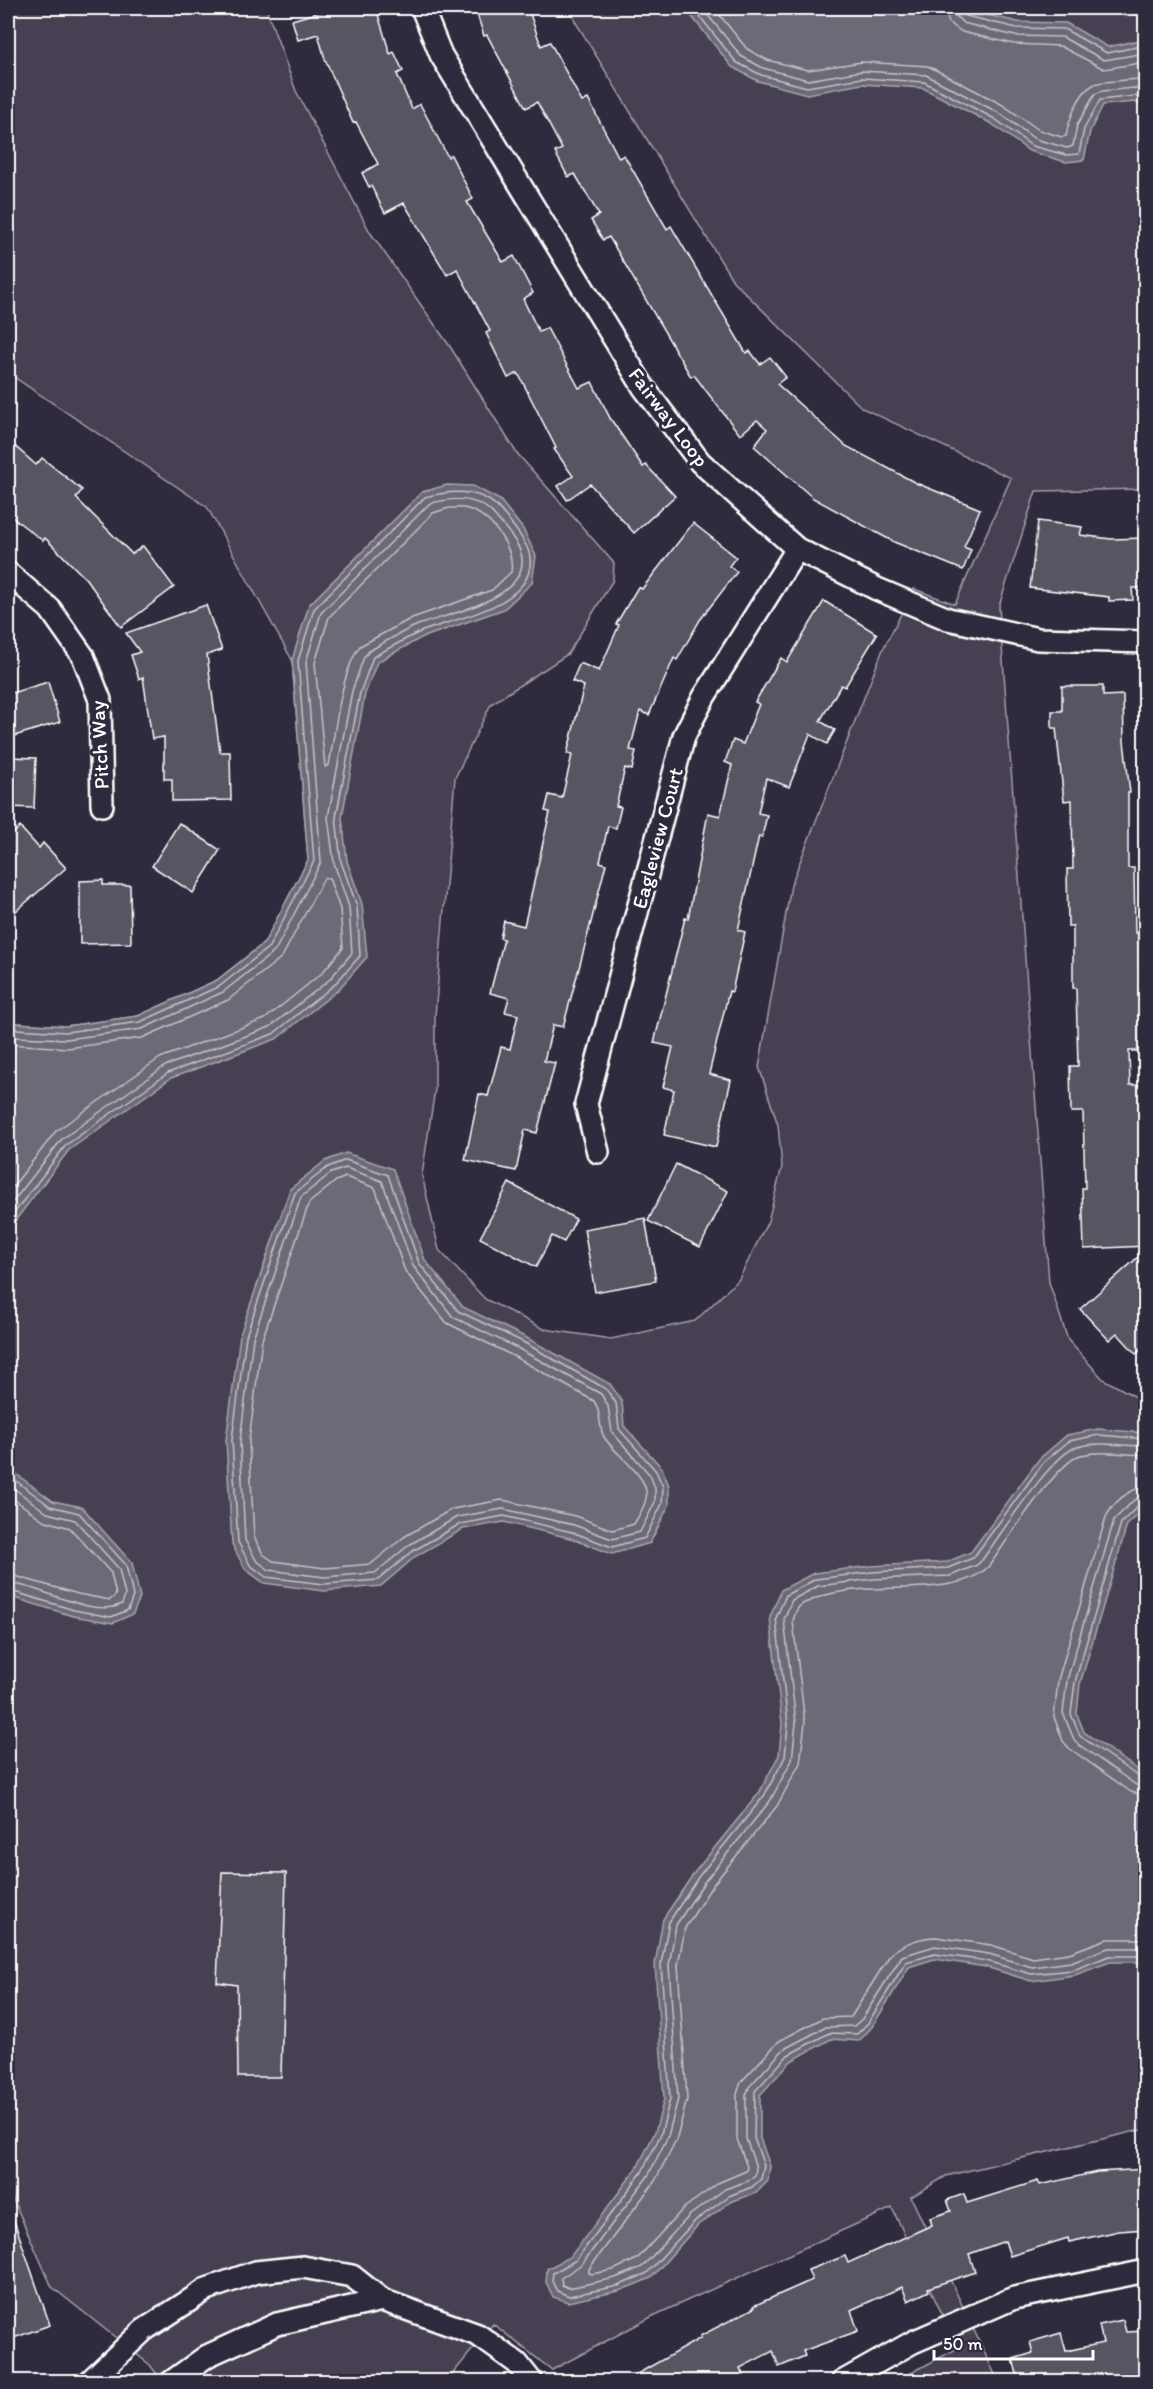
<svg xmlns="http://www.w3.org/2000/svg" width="1153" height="2389" viewBox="0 0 1153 2389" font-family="Itim,sans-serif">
<rect width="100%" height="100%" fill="#2f2a3d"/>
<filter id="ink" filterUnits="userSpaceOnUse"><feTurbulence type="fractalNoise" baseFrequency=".0167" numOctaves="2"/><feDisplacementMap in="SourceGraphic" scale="12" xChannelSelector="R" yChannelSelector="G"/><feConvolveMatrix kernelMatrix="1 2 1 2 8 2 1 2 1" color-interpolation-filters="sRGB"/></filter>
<g filter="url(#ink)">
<polygon fill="#464152" stroke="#a2a0a8" stroke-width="1.5" points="8,8 266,8 296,91 370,232 451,348 516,452 614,563 613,580 568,654 491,704 455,778 435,1016 435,1089 422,1175 439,1250 485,1299 544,1329 611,1339 695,1321 739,1279 768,1221 782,1167 778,1125 759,1067 791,885 883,649 914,589 955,604 1011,478 862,408 733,281 575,21 571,8 1145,8 1145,489 1036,491 999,606 1049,1282 1068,1340 1103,1379 1145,1402 1145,2129 946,2176 911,2197 998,2381 896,2381 958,2348 892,2208 653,2316 552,2370 493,2324 447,2381 162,2381 150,2365 52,2287 8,2188 8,1019 16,1023 66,1026 138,1016 217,980 264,943 308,860 292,660 207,507 8,373"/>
<g fill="#6d6a77" stroke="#a7a6ad" stroke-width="1.5">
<polygon points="685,8 957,8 1018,22 1066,23 1108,47 1145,39 1145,109 1135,102 1103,105 1090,131 1084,160 1066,162 1029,151 992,124 923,88 862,84 807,94 758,81 732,67"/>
<polygon points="447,485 473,486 500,500 523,529 536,556 532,583 504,609 421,638 377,662 365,694 342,817 347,861 362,904 367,957 338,990 276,1039 171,1078 69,1150 8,1230 8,1019 16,1023 66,1026 138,1016 217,980 264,943 308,860 292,660 309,605 422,492"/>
<polygon points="346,1153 393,1169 425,1260 463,1307 525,1337 610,1384 622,1401 624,1426 662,1468 669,1486 669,1505 650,1543 612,1554 570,1538 504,1522 463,1529 416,1556 381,1586 324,1591 264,1583 245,1569 232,1544 226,1440 240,1335 290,1189 325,1161"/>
<polygon points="1098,1429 1145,1433 1145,1509 1127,1525 1080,1684 1077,1714 1084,1732 1145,1775 1145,1962 1110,1962 1075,1975 1031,1981 986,1967 934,1959 909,1967 872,2027 859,2041 831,2039 791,2061 760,2095 760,2138 770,2166 768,2181 756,2193 732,2201 698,2225 651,2278 619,2291 568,2302 553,2297 546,2282 547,2269 571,2256 637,2168 655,2132 664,2099 655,1964 663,1919 694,1873 759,1793 779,1755 782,1724 770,1617 781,1590 814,1573 871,1566 947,1562 971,1552 1039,1459 1067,1435"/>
<polygon points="8,1468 53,1501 82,1507 132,1563 140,1597 133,1614 113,1623 73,1616 8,1596"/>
</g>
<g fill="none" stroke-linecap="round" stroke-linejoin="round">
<g stroke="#c5c3c9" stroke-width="1.5">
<polyline points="693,8 736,62 761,75 807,87 862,78 924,82 995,119 1032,146 1066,155 1079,154 1084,129 1100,100 1135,96 1146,102"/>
<polyline points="702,8 741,56 763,68 808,80 862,71 926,75 999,113 1035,139 1067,148 1073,146 1077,125 1095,94 1102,91 1134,88 1146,93"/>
<path d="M714,8L747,49L767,60L808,70L862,62L928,66L1003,105L1039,130L1062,137L1066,136C1069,120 1078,93 1093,85C1100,81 1109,82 1117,81C1127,80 1136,78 1146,82"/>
<polyline points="945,8 949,23 962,32 1014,44 1060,46 1104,69 1146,62"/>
<polyline points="954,8 956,16 963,23 1015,36 1062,37 1104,60 1146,53"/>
<polyline points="961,8 962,13 966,16 1017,28 1064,29 1107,53 1146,45"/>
<path d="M449,508C455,508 462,507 468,509C491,516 515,548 511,572L492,590L412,618L360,646C341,671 335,733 329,765L325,767L315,663L329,617L433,513Z"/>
<path d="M8,1026L16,1029L66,1032L140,1022L220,986L269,947L314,861L298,661L314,609L425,497C451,490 482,487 501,511C510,522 528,542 530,557C536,607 451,618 418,633C403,640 388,649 373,657L360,693L336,817L341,862L357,906L360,956L334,985L273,1034L168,1073L66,1145L8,1221"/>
<path d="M8,1034L15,1037L67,1039L142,1029L223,992L275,951L321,862L306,662L321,613L429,504C452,497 479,496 496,517C505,528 521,544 522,559C525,600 447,614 418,625C401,632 385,642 369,651L364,657L352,691L328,817L334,863L349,907L352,953L329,980L270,1027L165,1066L62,1139L8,1208"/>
<polyline points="8,1044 68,1048 142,1038 228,1000 282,957 324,878 329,878 340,909 343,948 322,973 265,1019 160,1058 56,1131 8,1193"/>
<polygon points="346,1160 388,1175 419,1263 458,1311 523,1342 606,1389 616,1403 619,1429 656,1471 663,1487 662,1504 645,1538 612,1547 572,1532 504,1516 460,1524 413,1551 378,1580 324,1584 266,1577 250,1565 238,1542 232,1440 246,1336 295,1193 328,1167"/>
<polygon points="346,1168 382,1181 413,1266 453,1317 519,1349 601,1394 608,1406 612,1432 650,1475 655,1488 655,1502 640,1532 612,1539 574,1525 503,1509 457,1517 409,1545 375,1573 324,1577 269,1570 256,1560 245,1540 240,1441 253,1338 301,1197 331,1173"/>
<path d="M346,1177L375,1188L405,1271L447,1323L515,1357L594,1401C602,1413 598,1426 604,1437C615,1455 650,1476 646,1498C645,1507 638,1517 634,1524L613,1530L575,1516L502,1500L452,1509L404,1537L371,1564L325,1568L273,1561L263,1554L254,1537L249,1441L262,1340L309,1203L336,1181Z"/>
<polyline points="1146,1439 1099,1435 1069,1441 1043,1463 973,1558 948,1568 872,1572 816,1579 786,1595 776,1618 788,1724 785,1757 764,1796 699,1876 669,1922 661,1964 670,2099 661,2134 642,2172 576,2260 553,2273 552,2281 557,2291 569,2296 618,2286 647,2273 695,2221 729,2196 752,2187 761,2179 764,2166 754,2138 755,2091 788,2055 829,2033 857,2034 868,2023 906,1962 935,1954 987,1961 1031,1974 1073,1970 1109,1956 1146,1956"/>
<path d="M1146,1446C1122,1446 1100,1441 1077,1447C1051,1454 1000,1536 982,1560L977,1565L950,1576L873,1579L818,1586L792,1600L784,1619L796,1723L792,1760L770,1801L705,1881L676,1925L669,1965L678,2099L668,2136L648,2176L582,2264L561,2278L562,2285L569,2288L615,2278L642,2267L690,2215L725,2189L748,2181L755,2175L756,2167L746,2139V2095L749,2087L784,2049L826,2027L854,2026L862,2019L902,1956L935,1946L989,1954L1032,1967L1071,1962L1108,1948H1146"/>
<path d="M1146,1455C1123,1455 1102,1450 1081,1455C1056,1462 1006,1543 989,1566C953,1603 858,1576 810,1601C806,1602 801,1604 798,1608C796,1611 794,1617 793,1621L805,1723L800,1763L777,1806L712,1886L685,1928L678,1965L687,2099L677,2138L655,2181L589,2269V2273L592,2274L613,2270L637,2259L684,2208L720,2182L746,2171L747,2167L737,2139V2094L741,2082L779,2041L823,2018L851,2017L890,1955C900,1944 922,1937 936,1937L991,1945L1033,1958L1069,1953L1107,1939H1146"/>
<polyline points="8,1475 50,1506 79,1513 126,1565 133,1596 128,1610 111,1617 74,1610 8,1590"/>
<path d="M8,1484L47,1513L75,1520L119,1569L125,1595L122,1604C92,1619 40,1585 8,1583"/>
<path d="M1146,1487C1129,1488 1113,1503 1106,1517L1058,1680L1054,1717L1063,1741L1069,1748L1131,1792L1146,1796"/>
<polyline points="8,1495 43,1520 70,1528 111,1573 116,1595 110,1600 78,1594 8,1574"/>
<polyline points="1146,1496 1134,1500 1114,1520 1067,1680 1063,1713 1075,1742 1136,1785 1146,1787"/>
<polyline points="1146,1504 1138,1506 1121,1523 1075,1682 1071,1714 1080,1736 1140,1778 1146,1779"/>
</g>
</g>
<g fill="#595564" stroke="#fff" stroke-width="1.5">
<polygon points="333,8 376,8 390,54 394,52 403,71 397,74 412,109 420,104 448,157 451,155 473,199 467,202 503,262 514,256 533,293 523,299 539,332 547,328 579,388 592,382 610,418 643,467 646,465 675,496 634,533 590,484 567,500 558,486 573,476 554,449 556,448 518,373 508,378 486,333 490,331 457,269 447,275 404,203 385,213 371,186 369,187 362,173 378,164 356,122 353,123 325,59 318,34 298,40 292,20"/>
<polygon points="475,8 528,8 541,46 550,42 582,102 588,99 619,158 624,155 667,229 671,226 746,353 750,351 760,364 770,357 786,377 777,384 846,446 916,483 980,509 964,547 971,550 963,570 894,542 813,498 754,446 767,429 757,420 740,435 694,375 691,377 609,237 603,240 591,220 599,215 575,174 568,177 555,152 562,149 537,102 526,108 487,35 484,36"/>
<polygon points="8,440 36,465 42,458 82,490 76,498 132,554 143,546 174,587 121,627 86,579 45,538 43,541 8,514"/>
<polygon points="1038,521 1082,527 1080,535 1111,539 1146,538 1146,588 1132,588 1133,600 1109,601 1109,597 1030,588"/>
<polygon points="693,523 736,557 729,566 737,572 700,620 677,660 674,658 649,715 640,711 630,750 636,751 632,770 625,768 616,806 621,807 616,828 608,826 600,862 606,864 582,957 563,1027 553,1025 544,1061 555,1063 537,1133 525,1130 516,1171 465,1160 479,1094 488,1096 501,1047 510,1049 518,1015 505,1012 509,998 490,993 504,939 500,938 504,921 524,926 550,812 545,811 549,795 562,798 572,755 567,754 584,686 572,681 580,663 599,671 619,625 616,624 638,587 642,589"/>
<polygon points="824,601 877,634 845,687 841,685 820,721 835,730 827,744 810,734 789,787 766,778 758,813 767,815 762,837 759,836 738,930 745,932 732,992 729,991 709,1074 731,1080 716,1147 664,1135 674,1090 663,1087 673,1047 654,1043 685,918 688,919 708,813 720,816 732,765 725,762 733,740 743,744 759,704 755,702 781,658 787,662"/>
<polygon points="206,605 222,650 207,655 220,752 230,752 231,800 172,801 172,779 164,779 164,737 152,739 143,677 139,679 131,655 140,652 126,633"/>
<polygon points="48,682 60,722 8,738 8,694"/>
<polygon points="1062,686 1103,686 1103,696 1123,695 1124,741 1130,793 1128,793 1128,868 1134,868 1135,933 1138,933 1143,1051 1129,1051 1130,1085 1146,1085 1146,1246 1084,1249 1082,1188 1085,1188 1083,1112 1071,1112 1070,1066 1078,1066 1076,988 1073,988 1073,926 1068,926 1067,869 1073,869 1072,800 1064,801 1056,728 1052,728 1052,711 1062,711"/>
<polygon points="8,757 36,758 34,808 8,807"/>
<polygon points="179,823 220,850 193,893 152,866"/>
<polygon points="20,827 39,848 43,843 66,868 16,911 8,902 8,838"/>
<polygon points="103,880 103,885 130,885 131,943 80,944 80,881"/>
<polygon points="676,1164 728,1191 700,1247 648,1221"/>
<polygon points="509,1183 576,1219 564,1242 552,1236 536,1267 480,1238"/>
<polygon points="645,1218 656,1281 595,1292 584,1229"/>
<polygon points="1146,1250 1146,1346 1136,1354 1117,1333 1109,1340 1080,1309"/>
<polygon points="222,1872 286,1873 281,2077 238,2077 237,1985 217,1982"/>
<polygon points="1146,2169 1146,2229 1119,2231 1069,2242 1068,2238 1010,2256 1005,2241 969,2254 975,2272 928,2288 929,2291 908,2301 902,2287 851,2310 858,2331 803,2351 805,2356 779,2367 773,2351 740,2368 747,2382 623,2382 701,2338 700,2336 754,2308 753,2306 812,2280 808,2270 845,2256 848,2263 932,2225 930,2218 951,2211 947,2200 964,2194 967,2203 1038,2181 1040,2185 1097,2172"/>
<polygon points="8,2209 10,2209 50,2325 8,2340"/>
<polygon points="1123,2320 1126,2332 1146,2331 1146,2382 1019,2382 1013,2359 1033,2353 1030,2342 1061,2333 1066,2351 1103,2343 1099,2325"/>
</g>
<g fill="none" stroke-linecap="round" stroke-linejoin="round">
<defs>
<g id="minor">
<polyline points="422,8 441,55 644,388 700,462 797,549 877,589 948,619 1038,639 1146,642"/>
<polyline points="8,573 50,609 83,656 100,700 102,805"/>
<polyline points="598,1152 586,1104 684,736 704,697 797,549"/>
<polyline points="89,2382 144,2330 207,2289 256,2272 303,2267 352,2276 382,2300 478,2335 517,2363 532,2382"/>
<polyline points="171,2382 207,2356 277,2324 382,2300"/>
<polyline points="842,2382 913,2342 1014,2298 1146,2271"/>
</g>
</defs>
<use href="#minor" stroke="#fff" stroke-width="26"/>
<use href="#minor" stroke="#2f2a3d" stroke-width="21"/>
</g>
</g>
<g text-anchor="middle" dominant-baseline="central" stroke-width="6" stroke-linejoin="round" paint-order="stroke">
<g font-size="21" fill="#fff" stroke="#2f2a3d">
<text transform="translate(669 417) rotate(53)">Fairway Loop</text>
<text transform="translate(99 745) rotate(-93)">Pitch Way</text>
<text transform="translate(657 838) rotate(-75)">Eagleview Court</text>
</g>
</g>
<rect width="1153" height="2389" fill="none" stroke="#2f2a3d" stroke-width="30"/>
<rect x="15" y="15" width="1123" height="2359" fill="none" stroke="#fff" stroke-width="2" filter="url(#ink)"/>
<path d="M934 2350v9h159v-9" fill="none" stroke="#ffffff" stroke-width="3"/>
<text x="943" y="2350" font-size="18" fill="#ffffff" stroke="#2f2a3d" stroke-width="4.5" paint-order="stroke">50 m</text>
</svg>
